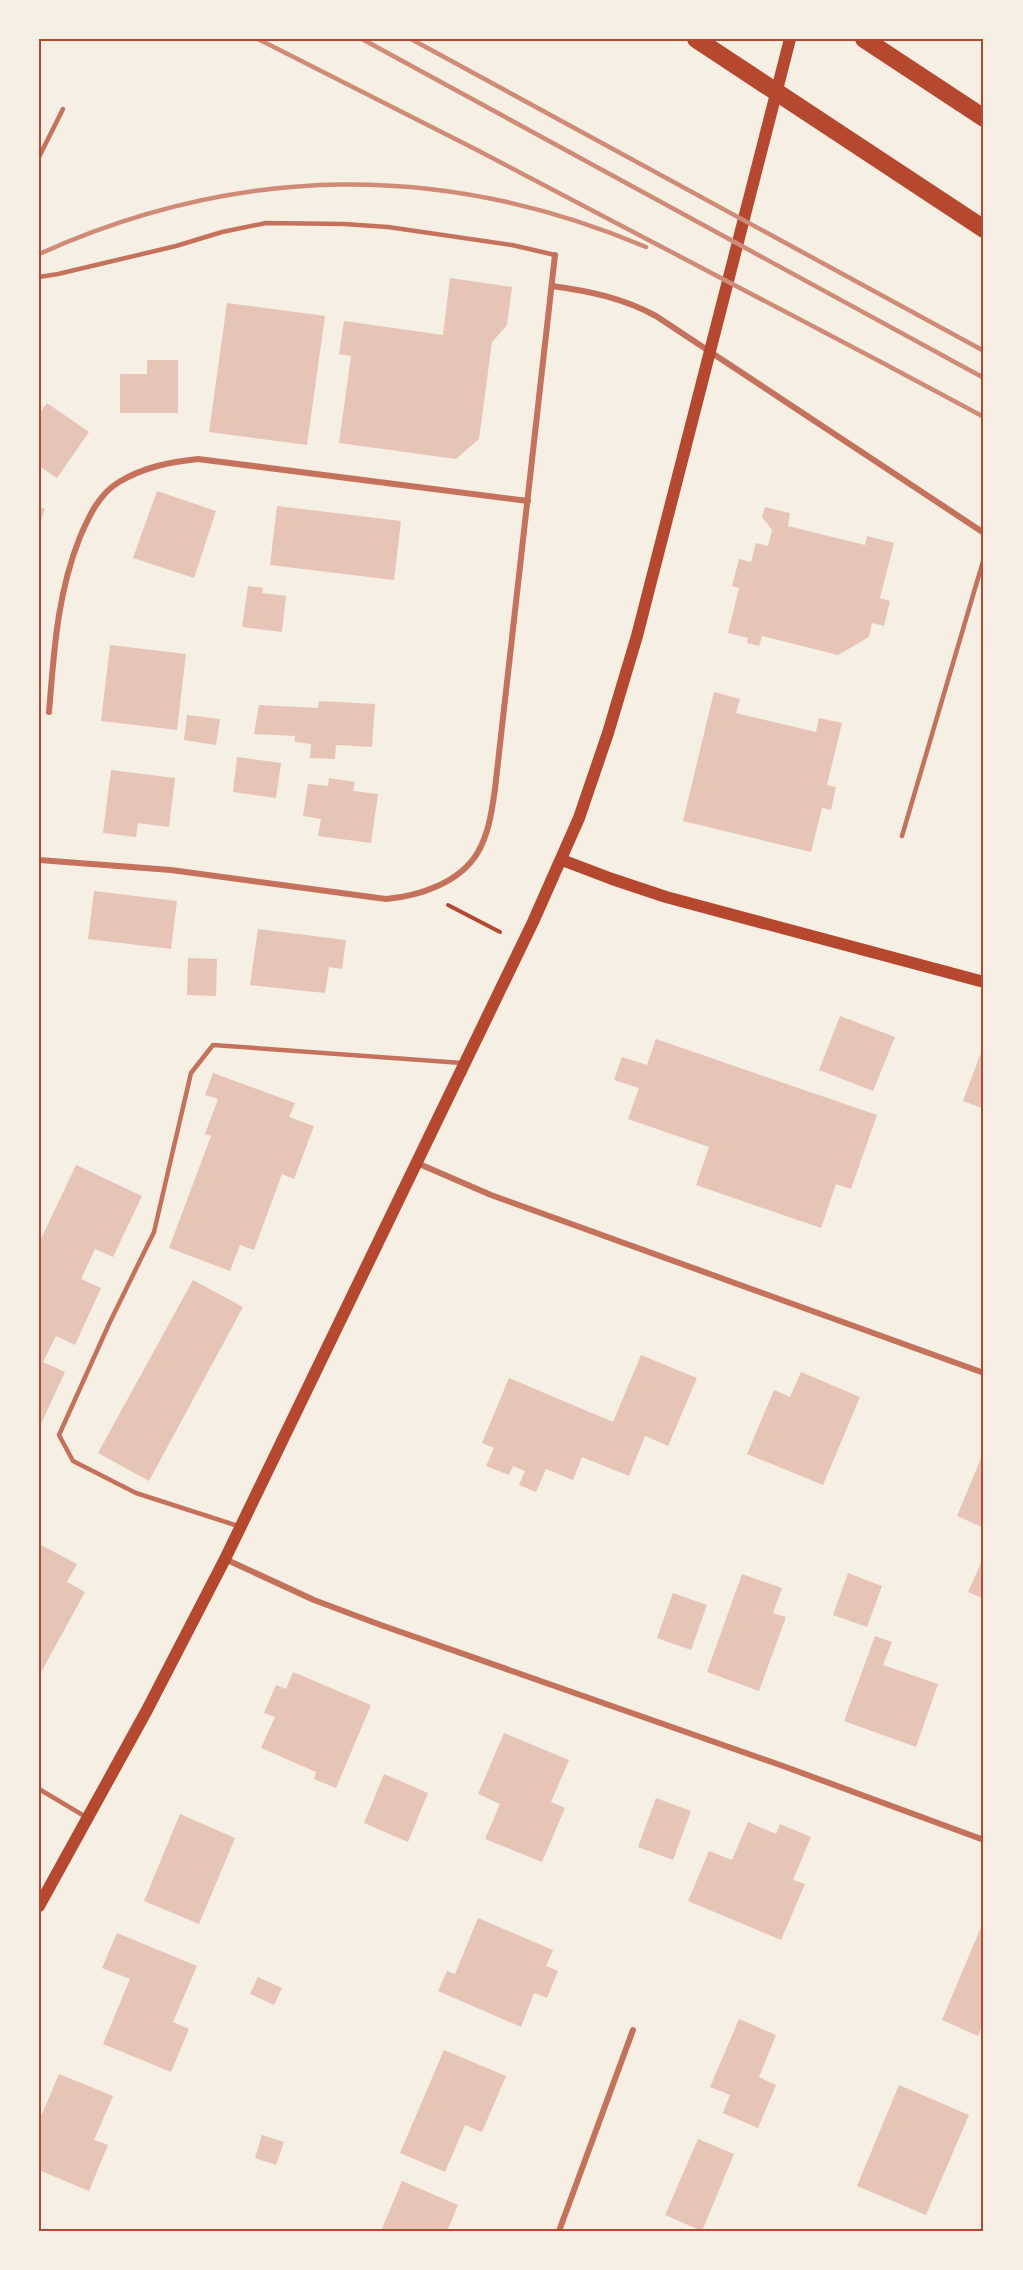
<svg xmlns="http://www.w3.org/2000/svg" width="1023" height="2270" viewBox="0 0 1023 2270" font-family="Karla,sans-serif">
<rect width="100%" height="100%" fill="#f6efe4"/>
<g fill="#e6c5b7">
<polygon points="450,278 512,287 507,325 492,342 479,439 456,459 339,443 351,356 339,354 344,321 443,335"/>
<polygon points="227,303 325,316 307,445 209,432"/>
<polygon points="147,360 178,360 178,413 120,413 120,374 147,374"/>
<polygon points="47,403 89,432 57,478 39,466 39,414"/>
<polygon points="157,491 216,511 194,578 133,558"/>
<polygon points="277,506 401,521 394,580 270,565"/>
<polygon points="39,507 45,509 39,526"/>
<polygon points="765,507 790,513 788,526 865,545 867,536 894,543 880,598 890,601 884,626 872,623 869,637 838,655 762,636 759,646 747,643 748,638 728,633 739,588 732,586 739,559 751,562 756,543 768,546 772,530 762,517"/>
<polygon points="248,586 263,588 262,593 286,596 282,632 242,627"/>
<polygon points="110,645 186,654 177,730 101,721"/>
<polygon points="714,692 740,699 736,713 816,732 819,718 842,723 827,785 836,787 831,810 822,808 811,852 683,821"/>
<polygon points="319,701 375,704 372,747 336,745 335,759 310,758 311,744 295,742 295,736 254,734 259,705 318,708"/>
<polygon points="187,715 220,719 216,745 184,740"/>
<polygon points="237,757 281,763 276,798 233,792"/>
<polygon points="111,770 175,778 169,827 138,823 136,837 103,833"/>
<polygon points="329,778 355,782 353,791 378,794 371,843 318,836 321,819 303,816 308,784 328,786"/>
<polygon points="94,891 177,901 171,949 88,939"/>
<polygon points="258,929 346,940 342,969 329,967 325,993 250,985"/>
<polygon points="188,958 217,959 216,996 187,995"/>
<polygon points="840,1016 895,1037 873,1091 819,1070"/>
<polygon points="656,1039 877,1115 851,1189 836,1184 821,1228 696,1185 709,1147 628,1119 639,1088 614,1080 622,1057 647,1065"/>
<polygon points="982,1050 984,1051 984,1109 963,1101"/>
<polygon points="213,1073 295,1103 289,1117 314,1126 294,1179 282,1174 254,1250 240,1245 230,1271 169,1248 211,1136 205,1134 218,1099 205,1095"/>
<polygon points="76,1165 142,1196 113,1257 95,1249 81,1279 101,1288 75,1345 56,1336 43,1362 65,1372 39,1428 39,1243"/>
<polygon points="193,1280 243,1307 149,1481 98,1453"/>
<polygon points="641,1355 697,1378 668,1446 645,1436 629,1476 582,1457 573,1480 546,1469 536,1492 519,1485 525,1471 513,1466 509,1475 486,1466 494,1448 482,1443 509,1378 613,1422"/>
<polygon points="801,1372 860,1397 823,1485 747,1454 774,1390 790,1397"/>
<polygon points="984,1451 984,1528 957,1516"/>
<polygon points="39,1544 77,1564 67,1582 85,1592 39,1676"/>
<polygon points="984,1556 984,1599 968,1592"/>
<polygon points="848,1573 882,1586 867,1627 833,1615"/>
<polygon points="742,1574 782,1588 773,1613 786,1617 759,1691 707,1672"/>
<polygon points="673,1593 707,1605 691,1650 657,1638"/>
<polygon points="875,1636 892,1642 883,1665 938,1684 916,1747 844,1721"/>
<polygon points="293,1672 371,1705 336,1788 314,1779 316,1772 261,1748 275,1717 264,1713 276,1685 286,1689"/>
<polygon points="504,1733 569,1760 551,1802 565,1808 542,1862 485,1839 500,1804 478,1794"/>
<polygon points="384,1774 428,1793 408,1842 364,1823"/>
<polygon points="656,1798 691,1811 673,1860 638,1847"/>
<polygon points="180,1814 235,1838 199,1924 144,1901"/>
<polygon points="748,1822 776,1834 780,1824 811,1837 793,1880 805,1884 781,1940 688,1901 709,1851 732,1860"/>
<polygon points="478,1918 553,1950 546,1966 558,1971 547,1998 534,1993 521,2027 438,1991 447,1971 455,1974"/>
<polygon points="984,1920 984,2022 978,2036 942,2020"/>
<polygon points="117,1933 197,1966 173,2022 189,2029 171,2072 103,2044 130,1979 102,1968"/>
<polygon points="258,1977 282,1988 274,2005 250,1994"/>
<polygon points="739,2019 776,2035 759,2077 776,2085 758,2128 723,2113 730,2095 710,2087"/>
<polygon points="444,2050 506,2076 482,2132 465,2125 445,2172 400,2153"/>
<polygon points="59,2074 113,2096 94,2140 108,2145 89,2191 39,2170 39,2121"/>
<polygon points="899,2085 969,2115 926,2215 857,2186"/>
<polygon points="262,2135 284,2142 276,2165 255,2158"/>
<polygon points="698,2139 734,2154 702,2231 665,2215"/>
<polygon points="402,2181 458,2205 447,2231 381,2231"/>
</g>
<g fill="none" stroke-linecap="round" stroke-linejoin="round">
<polyline stroke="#b5482f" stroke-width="4" points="448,905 500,932"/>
<g stroke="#c5725c" stroke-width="4.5">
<polyline points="39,157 63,109"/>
<polyline points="39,277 58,274 176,246 222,232 266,223 344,224 388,227 512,245 555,255"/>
<polyline points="902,836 984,558"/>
<polyline points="241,1527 136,1493 73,1461 59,1435 109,1324 154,1232 191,1073 213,1045 462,1063"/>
<polyline points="39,1789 86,1817"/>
</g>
<g stroke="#c5725c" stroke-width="6">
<path d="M552,286C589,291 623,298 656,316L984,533"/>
<path d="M49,712C54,652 57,594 80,537C89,516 99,494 119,482C144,467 170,462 198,459L528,501"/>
<path d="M39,860L171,870L386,899C419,896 460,883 478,852C489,833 492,810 495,789L555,255"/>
<polyline points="417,1163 491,1195 984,1373"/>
<polyline points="225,1559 314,1600 378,1624 783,1766 984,1840"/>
<polyline points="559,2231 633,2030"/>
</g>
<g stroke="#b5482f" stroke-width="12">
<polyline points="562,860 612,879 666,897 984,982"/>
<polyline points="39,1906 147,1710 225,1559 533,922 579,818 608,733 637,636 790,39"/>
</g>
<g stroke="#b5482f" stroke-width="18">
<polyline points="696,39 984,229"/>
<polyline points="864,39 984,118"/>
</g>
<g stroke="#cf8b77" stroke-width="4.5">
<polyline points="258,39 479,151 881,362 984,417"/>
<polyline points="362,39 984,378"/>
<polyline points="411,39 984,351"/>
<path d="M39,254C239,164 443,161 646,247"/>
</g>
</g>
<rect width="1023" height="2270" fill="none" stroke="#f6efe4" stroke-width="81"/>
<rect x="40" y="40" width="942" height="2190" fill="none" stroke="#b5482f" stroke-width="2"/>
</svg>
